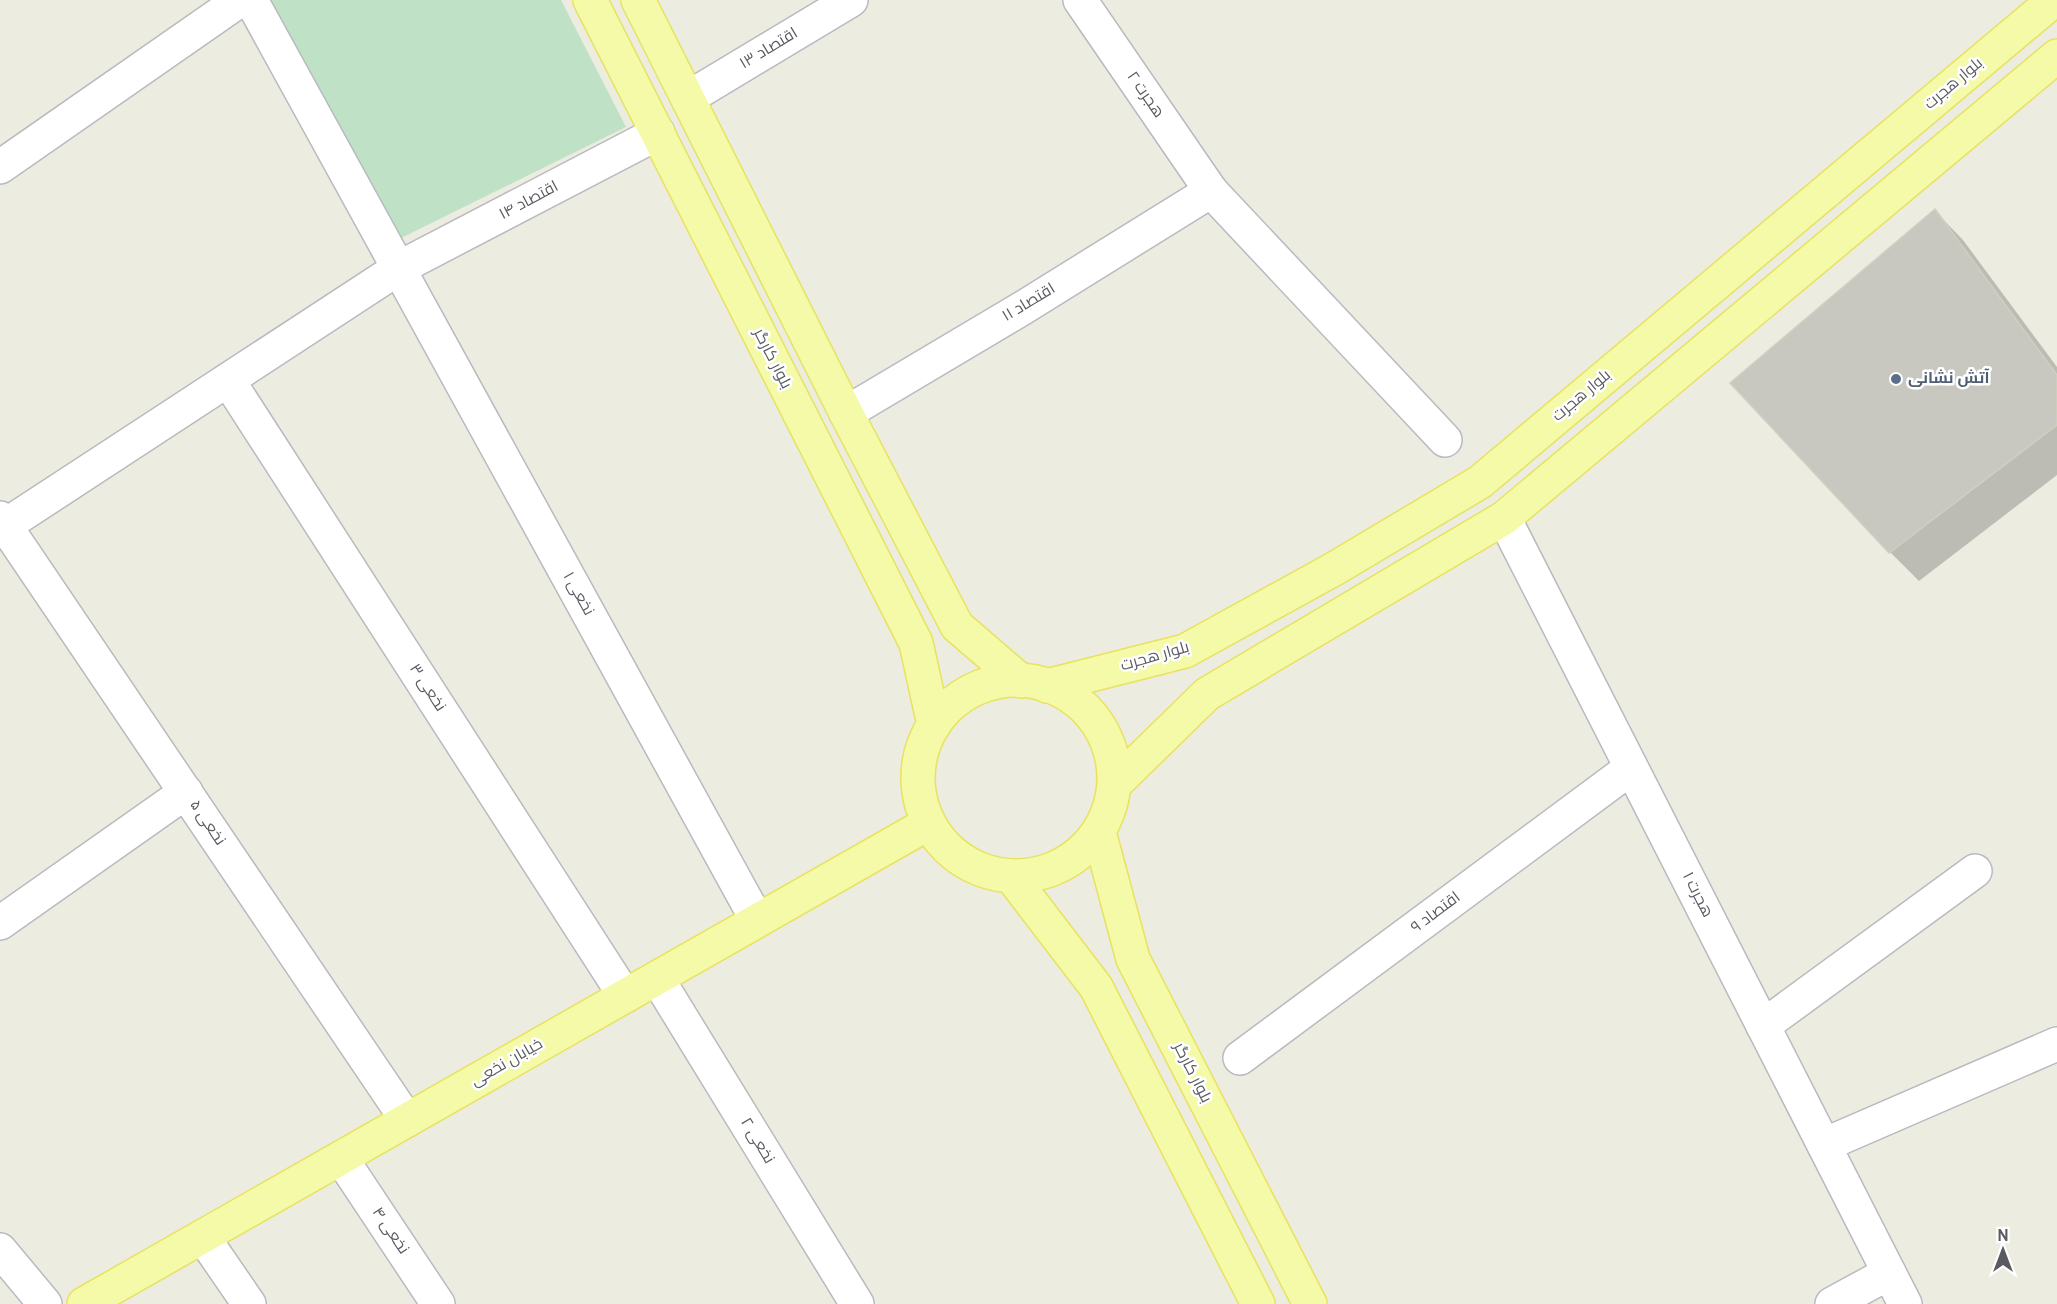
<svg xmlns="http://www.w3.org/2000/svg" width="2057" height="1304" viewBox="0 0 2057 1304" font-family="Overpass,Cairo,sans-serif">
<rect width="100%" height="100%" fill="#ecece1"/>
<polygon fill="#bfe2c7" points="251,0 561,0 626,127 391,243"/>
<polygon fill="#0003" points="1935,211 1963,240 2057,367 2057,475 1919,581 1890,552"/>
<polygon fill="#c9c8c0" stroke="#d0cfc0" stroke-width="1.5" points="1935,209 2057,375 2057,425 1889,553 1730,383"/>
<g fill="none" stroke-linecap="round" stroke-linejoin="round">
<defs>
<g id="minor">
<polyline points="251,0 757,920"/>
<polyline points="1080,0 1211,191 1445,440"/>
<polyline points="688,98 851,0"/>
<polyline points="0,167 240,0"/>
<polyline points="228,380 625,996"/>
<polyline points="846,413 1021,309 1211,191"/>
<polyline points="0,518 407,1120"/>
<polyline points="1504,518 1905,1304"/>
<polyline points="0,529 399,268 658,133"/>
<polyline points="0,923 186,792"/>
<polyline points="657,978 857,1304"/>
<polyline points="1763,1026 1975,871"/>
<polyline points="1240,1058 1631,768"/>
<polyline points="1824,1145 2057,1044"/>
<polyline points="341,1158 438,1304"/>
<polyline points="203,1237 249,1304"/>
<polyline points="0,1250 45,1304"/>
<polyline points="1832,1304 1889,1273"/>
</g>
<g id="major">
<polyline points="590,0 916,643 934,725"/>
<polyline points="638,0 846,413 957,626 1021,681"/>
<circle cx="1016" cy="778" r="98"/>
<polyline points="1047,686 1185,651 1334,569 1480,482 2054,0"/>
<polyline points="1115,784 1207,694 1504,518 2057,56"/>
<polyline points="1099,832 1133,959 1310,1304"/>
<polyline points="1011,876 1096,987 1258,1304"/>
<polyline points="84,1304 929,823"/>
</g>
</defs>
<use href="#minor" stroke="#b9babf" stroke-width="36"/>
<use href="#major" stroke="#e9e25e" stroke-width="36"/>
<use href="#minor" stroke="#fff" stroke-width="33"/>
<use href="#major" stroke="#f4faa8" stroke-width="33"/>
</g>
<circle fill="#5c6f8a" stroke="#fff" stroke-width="2" cx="1896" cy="379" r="6"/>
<g text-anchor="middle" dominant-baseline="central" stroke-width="5" stroke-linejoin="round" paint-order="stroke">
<g font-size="16" fill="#5a5b61" stroke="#fff">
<text transform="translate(769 49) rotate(-31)">اقتصاد ۱۳</text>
<text transform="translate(1954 84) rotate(-40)">بلوار هجرت</text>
<text transform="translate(1145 95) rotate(55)">هجرت ۲</text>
<text transform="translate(529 201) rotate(-28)">اقتصاد ۱۴</text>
<text transform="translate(1029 303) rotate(-31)">اقتصاد ۱۱</text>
<text transform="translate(772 359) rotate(63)">بلوار کارگر</text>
<text transform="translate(1582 396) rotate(-40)">بلوار هجرت</text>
<text transform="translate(578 594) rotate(61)">نخعی ۱</text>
<text transform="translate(1155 657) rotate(-16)">بلوار هجرت</text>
<text transform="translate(427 688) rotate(57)">نخعی ۳</text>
<text transform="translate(207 823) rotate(56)">نخعی ۵</text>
<text transform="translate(1697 895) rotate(63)">هجرت ۱</text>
<text transform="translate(1436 913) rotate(-37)">اقتصاد ۹</text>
<text transform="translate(507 1063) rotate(-30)">خیابان نخعی</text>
<text transform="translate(1192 1073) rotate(63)">بلوار کارگر</text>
<text transform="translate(757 1141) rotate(59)">۲ نخعی</text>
<text transform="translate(390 1231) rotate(56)">۴ نخعی</text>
</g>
<g font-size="16" font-weight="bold" fill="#4e5e75" stroke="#fff" text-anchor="start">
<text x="1908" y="379">آتش نشانی</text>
</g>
</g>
<g transform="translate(2003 1250)" stroke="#ffffff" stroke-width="4.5" paint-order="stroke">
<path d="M0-4.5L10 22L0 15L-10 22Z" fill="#5a5b61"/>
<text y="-9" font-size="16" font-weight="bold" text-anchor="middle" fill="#5a5b61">N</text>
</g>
</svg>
